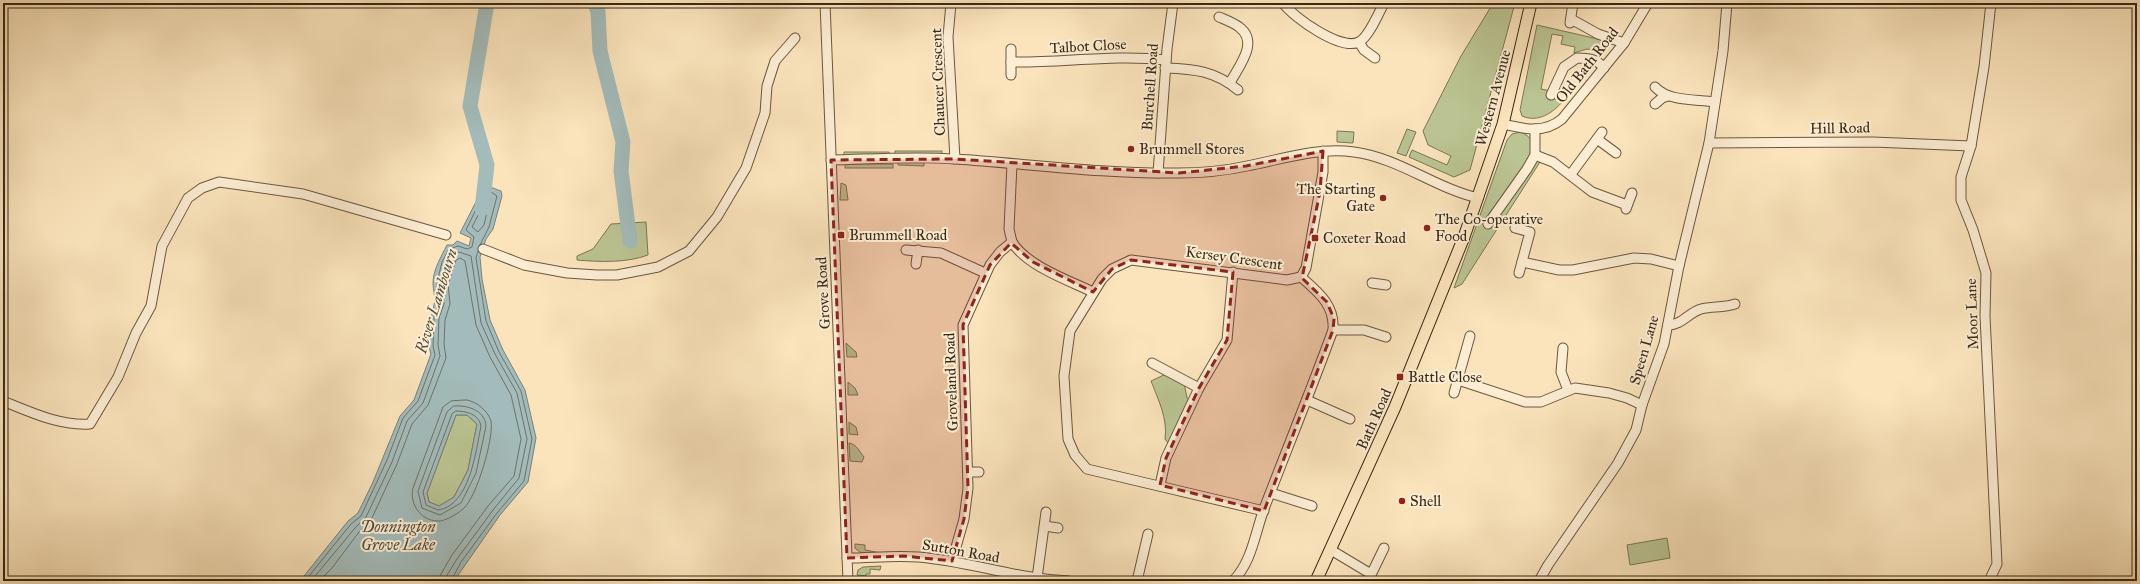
<svg xmlns="http://www.w3.org/2000/svg" width="2140" height="584" viewBox="0 0 2140 584" font-family="'IM FELL Great Primer',serif">
<rect width="100%" height="100%" fill="#fbe4bc"/>
<filter id="stains"><feTurbulence type="fractalNoise" baseFrequency=".005" numOctaves="4"/><feColorMatrix values="0 0 0 0 .2 0 0 0 0 .09 0 0 0 0 .02 0 0 0 .5 -.17"/></filter>
<radialGradient id="worn" r=".72"><stop offset=".6" stop-color="#630" stop-opacity="0"/><stop offset="1" stop-color="#630" stop-opacity=".3"/></radialGradient>
<g fill="#bbc593" stroke="#7a7754">
<polygon points="1489,3 1515,3 1470,170 1454,177 1409,157 1412,150 1447,165 1451,156 1428,145 1423,131 1461,56 1492,5"/>
<path d="M1537,25L1611,42L1603,52L1587,49L1574,53L1575,47L1561,44L1563,36L1552,34L1541,89L1551,91L1550,98L1563,101C1553,113 1538,123 1522,116L1520,110Z"/>
<polygon points="1407,129 1416,132 1406,156 1397,153"/>
<polygon points="1337,131 1354,132 1353,143 1337,142"/>
<path d="M1520,132C1534,136 1536,150 1540,162L1462,284L1454,288L1507,140L1512,134Z"/>
<rect x="895" y="151" width="47" height="3"/>
<polygon points="844,152 889,152 889,156 844,157"/>
<polygon points="898,162 924,162 924,166 898,165"/>
<rect x="845" y="164" width="48" height="4"/>
<polygon points="841,183 846,185 848,200 840,200"/>
<path d="M646,222L648,255C626,263 601,262 577,260V256L593,249L611,224Z"/>
<polygon points="846,343 856,352 857,357 847,357"/>
<path d="M1166,374L1184,383L1187,398L1190,400L1168,443L1165,439C1168,419 1158,399 1151,381Z"/>
<polygon points="848,382 855,388 858,395 848,395"/>
<polygon points="456,415 467,415 477,424 468,470 454,497 439,506 429,502 427,493"/>
<polygon points="849,422 856,427 858,435 849,434"/>
<path d="M849,443C857,444 860,453 864,457L862,462L850,461Z"/>
<polygon points="1667,538 1670,558 1630,565 1627,545"/>
<polygon points="855,544 865,545 865,550 881,553 861,553 855,548"/>
<polygon points="881,566 880,570 870,569 870,574 866,574 866,576 857,575 858,570 863,567"/>
</g>
<path fill="#a3bcbb" stroke="#798178" fill-rule="evenodd" d="M490,187L501,191L502,196L493,229L486,239L480,257L482,279L490,320L503,350L525,390L536,438L528,482L500,515L454,581H300L348,521L358,513L373,482L400,416L414,400L431,354C425,338 431,321 434,305C436,298 433,290 433,283C433,270 441,257 447,245H453L457,241L469,246L471,238L460,233L480,194ZM456,415H467L477,424L468,470L454,497L439,506L429,502L427,493Z"/>
<g fill="none" stroke-linecap="round" stroke-linejoin="round">
<g stroke="#6e7268" stroke-width="1">
<polygon points="490,199 484,225 478,232 472,227 486,200"/>
<path d="M467,400C477,402 488,411 491,421C494,438 477,496 464,508C459,513 447,520 440,521C422,522 409,505 413,488L443,407L451,401Z"/>
<path d="M454,406C467,405 485,410 486,426L476,473L461,503L440,515L422,508L418,491L447,412Z"/>
<path d="M456,411C466,411 479,414 481,426C476,450 470,506 438,510L426,505L423,492L452,414Z"/>
<polyline points="305,581 351,524 361,516 387,460 403,418 418,401 435,355 433,346 434,317 439,304 437,283 442,262 449,249 458,246 467,249 472,247 474,237 466,230 482,197 491,192 497,196 489,227 480,245"/>
<polyline points="311,581 355,528 366,517 392,462 407,421 423,403 440,356 438,345 439,318 444,304 442,283 452,255 459,252 471,256 481,323 495,354 517,393 527,439 519,478 493,510 457,559 447,575 446,581"/>
<polyline points="319,581 332,568 359,532 371,520 397,464 412,424 428,405 446,358 444,344 445,320 450,304 448,284 456,260 460,258 465,261 476,325 490,357 511,395 521,439 514,476 488,506 452,555 441,574 440,581"/>
<polyline points="451,581 461,562 497,513 524,481 532,439 521,391 499,352 486,321 476,258 478,251"/>
</g>
<g stroke="#a3bcbb" stroke-width="15">
<polyline points="595,3 598,12 600,51 623,142 621,171 630,241"/>
<polyline points="482,209 487,165 470,106 487,3"/>
</g>
<defs>
<g id="minor">
<polyline points="825,3 848,581"/>
<polyline points="951,3 948,37 955,159"/>
<path d="M1283,3C1294,18 1341,51 1359,42C1369,37 1379,12 1384,3"/>
<path d="M1219,17C1226,20 1234,23 1239,27C1260,42 1238,67 1230,83"/>
<polyline points="1571,19 1598,34 1624,43"/>
<polyline points="1570,23 1573,3"/>
<polyline points="1359,42 1364,50 1375,58"/>
<path d="M1011,62C1063,63 1114,54 1166,60"/>
<path d="M1165,68C1195,69 1215,71 1238,90"/>
<polyline points="1011,75 1011,49"/>
<path d="M1655,87C1669,102 1696,99 1715,102"/>
<path d="M1551,95L1564,67L1577,58C1588,58 1597,59 1604,68"/>
<polyline points="1655,104 1662,98 1668,96"/>
<path d="M1503,124C1524,129 1544,134 1562,119L1624,43L1648,3"/>
<polyline points="1597,139 1616,153"/>
<polyline points="1709,143 1873,142 1971,146"/>
<polyline points="1535,155 1553,162 1592,192 1627,205"/>
<path d="M831,160C873,159 914,156 956,159C1030,164 1104,174 1178,173C1200,173 1224,171 1247,166C1283,159 1317,147 1354,152C1399,158 1435,188 1478,198"/>
<polyline points="1158,173 1167,49 1173,3"/>
<polyline points="1571,174 1602,132"/>
<polyline points="1626,209 1632,193"/>
<polyline points="1488,224 1527,169 1535,155 1535,129"/>
<polyline points="1515,228 1530,232 1519,273"/>
<path d="M1012,242C1027,266 1068,280 1093,292"/>
<polyline points="483,249 524,265 567,273 597,275 617,275 658,267 689,251 717,217 746,168 765,113 767,86 775,61 795,38"/>
<polyline points="906,250 941,253 985,273"/>
<polyline points="1522,262 1559,270 1573,270 1634,258 1651,259 1679,266"/>
<polyline points="916,264 918,250"/>
<polyline points="1301,277 1306,268 1323,172 1323,151"/>
<polyline points="1372,283 1386,285"/>
<path d="M1668,325C1682,325 1688,313 1701,309C1712,306 1723,308 1735,304"/>
<polyline points="1333,330 1364,330 1386,337"/>
<polyline points="1563,348 1561,372 1568,390"/>
<polyline points="1152,363 1199,388"/>
<polyline points="1458,380 1525,402 1541,402 1575,388 1609,393 1627,398 1642,405"/>
<polyline points="1454,393 1470,336"/>
<polyline points="1307,400 1350,419"/>
<path d="M3,401C30,412 60,426 90,424L118,377L136,333L151,306L162,246L188,198L202,188L219,182L303,194L446,235"/>
<polyline points="969,472 979,472"/>
<polyline points="1160,485 1166,458 1199,388 1227,340 1233,272"/>
<polyline points="1271,493 1312,506"/>
<polyline points="1264,511 1087,469 1075,455 1068,439 1064,376 1070,331 1102,279 1112,269 1131,260 1287,280 1301,277"/>
<polyline points="1045,526 1058,528"/>
<polyline points="1331,550 1371,574"/>
<path d="M847,558C871,558 894,555 918,557C969,561 1017,579 1069,581"/>
<polyline points="952,561 964,519 968,488 963,325 990,265 1000,252 1012,242 1009,229 1012,164"/>
<polyline points="1037,578 1046,512"/>
<polyline points="1137,581 1148,534"/>
<path d="M1233,581C1252,562 1255,533 1264,509C1287,449 1311,390 1333,330C1335,305 1318,292 1301,277"/>
<polyline points="1368,581 1384,548"/>
<polyline points="1539,581 1548,565 1618,463 1636,430 1642,405 1664,344 1679,266 1709,143 1723,51 1727,3"/>
<polyline points="1989,581 1997,564 1985,316 1986,273 1973,230 1961,200 1961,177 1971,146 1984,67 1991,3"/>
</g>
<polyline id="major" points="1316,581 1395,407 1464,237 1503,124 1531,3"/>
</defs>
<use href="#minor" stroke="#6a583e" stroke-width="11"/>
<use href="#major" stroke="#392914" stroke-width="13"/>
<use href="#minor" stroke="#fcedd3" stroke-width="9"/>
<use href="#major" stroke="#fbe4bc" stroke-width="11"/>
</g>
<path fill="#8f2418" fill-opacity="0.2" stroke="#8f2418" stroke-width="3" stroke-dasharray="8 5" stroke-linejoin="round" d="M1323,151L1320,192L1302,278L1327,302L1334,319L1333,330L1264,511L1160,485L1166,458L1199,388L1227,340L1233,272L1131,260L1112,269L1093,292L1033,262L1011,243L990,265L963,325L968,488L964,519L952,561L904,556L847,558L831,160L955,159L1179,173L1246,166Z"/>
<g fill="#8f2418" stroke="#fcedd3" stroke-width="1.5">
<circle cx="1131" cy="149" r="4"/>
<circle cx="1383" cy="198" r="4"/>
<circle cx="1427" cy="228" r="4"/>
<rect x="837" y="231" width="8" height="8" rx="2"/>
<rect x="1311" y="234" width="8" height="8" rx="2"/>
<rect x="1396" y="373" width="8" height="8" rx="2"/>
<circle cx="1402" cy="501" r="4"/>
</g>
<g text-anchor="middle" dominant-baseline="central" stroke-width="4" stroke-linejoin="round" paint-order="stroke">
<g font-size="15" fill="#392914" stroke="#fcedd3">
<text transform="translate(1088 46) rotate(-3)">Talbot Close</text>
<text transform="translate(1587 65) rotate(-52)">Old Bath Road</text>
<text transform="translate(938 82) rotate(-92)">Chaucer Crescent</text>
<text transform="translate(1150 87) rotate(-86)">Burchell Road</text>
<text transform="translate(1493 98) rotate(-75)">Western Avenue</text>
<text transform="translate(1840 128) rotate(-1)">Hill Road</text>
<text transform="translate(1234 258) rotate(8)">Kersey Crescent</text>
<text transform="translate(823 293) rotate(-93)">Grove Road</text>
<text transform="translate(1972 314) rotate(-92)">Moor Lane</text>
<text transform="translate(1644 350) rotate(-74)">Speen Lane</text>
<text transform="translate(951 382) rotate(-92)">Groveland Road</text>
<text transform="translate(1374 419) rotate(-66)">Bath Road</text>
<text transform="translate(961 551) rotate(10)">Sutton Road</text>
</g>
<g font-size="15" fill="#392914" stroke="#fcedd3" text-anchor="start">
<text x="1139" y="149">Brummell Stores</text>
<text x="1375" y="189" text-anchor="end">The Starting<tspan x="1375" dy="17">Gate</tspan></text>
<text x="1435" y="219">The Co-operative<tspan x="1435" dy="17">Food</tspan></text>
<text x="849" y="235">Brummell Road</text>
<text x="1323" y="238">Coxeter Road</text>
<text x="1408" y="377">Battle Close</text>
<text x="1410" y="501">Shell</text>
</g>
<g font-size="16" font-style="italic" fill="#544e3e" stroke="#fcedd3">
<text transform="translate(436 301) rotate(-73)">River Lambourn</text>
<text x="398" y="526">Donnington<tspan x="398" dy="18">Grove Lake</tspan></text>
</g>
</g>
<rect width="2140" height="584" fill="none" stroke="#fbe4bc" stroke-width="16"/>
<rect x="4" y="4" width="2132" height="576" fill="none" stroke="#392914" stroke-width="2"/>
<rect x="8" y="8" width="2124" height="568" fill="none" stroke="#392914"/>
<rect width="100%" height="100%" filter="url(#stains)"/>
<rect width="100%" height="100%" fill="url(#worn)"/>
</svg>
